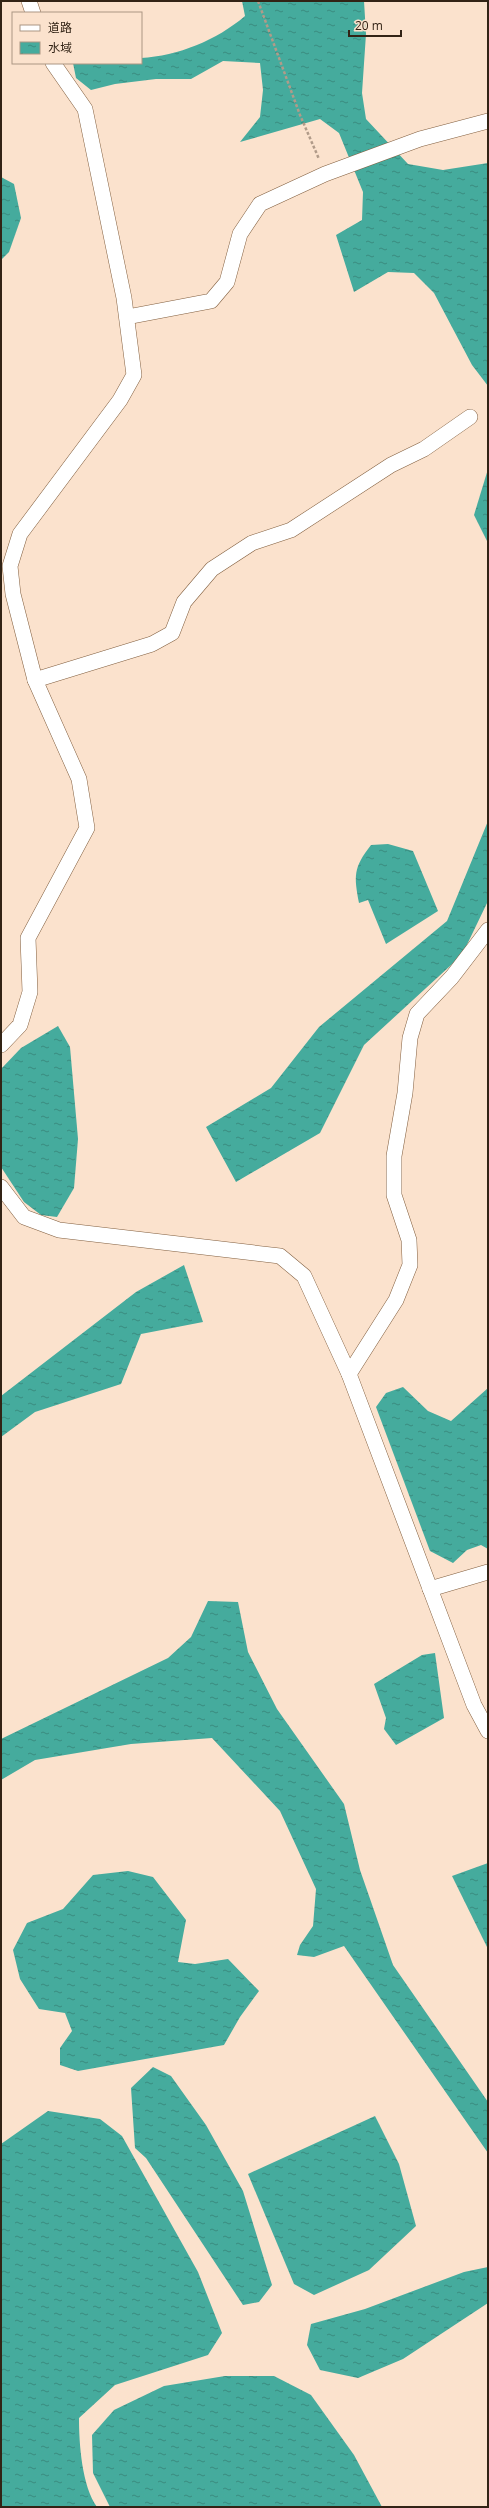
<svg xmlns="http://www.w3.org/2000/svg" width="489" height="2508" viewBox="0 0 489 2508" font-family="'Open Sans','Noto Sans SC',sans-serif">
<defs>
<pattern id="water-ripples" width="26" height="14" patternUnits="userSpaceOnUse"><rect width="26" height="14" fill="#45ab9d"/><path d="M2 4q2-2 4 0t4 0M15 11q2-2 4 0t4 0" fill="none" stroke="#3a8b7f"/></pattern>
</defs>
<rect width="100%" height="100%" fill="#fbe2cd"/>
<g fill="url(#water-ripples)">
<path d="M242,1H364L366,34L362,93L366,119L408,164L443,170L488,163V386L472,365L434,293L414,273L388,272L354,292L336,235L362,220L363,192L339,133L320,119L240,142L260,117L263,90L260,63L223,61L191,79H156L115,84L91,90L76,78L73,63H141V58C178,56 217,40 245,16Z"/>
<polygon points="1,177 14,184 21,218 9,252 1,260"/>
<polygon points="488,469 488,543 474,515"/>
<polygon points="488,821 488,901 462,955 364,1045 320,1133 236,1182 206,1127 271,1088 319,1027 447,921"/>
<path d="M388,844L413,851L438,911L386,944L368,900L359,903C354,876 353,868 371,845Z"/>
<polygon points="58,1026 70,1047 78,1139 74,1188 57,1217 41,1215 24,1202 1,1167 1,1069 21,1048"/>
<polygon points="184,1265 203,1322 141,1334 121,1384 35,1412 1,1437 1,1396 136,1292"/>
<polygon points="403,1387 428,1411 451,1421 488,1388 488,1549 481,1545 467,1550 453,1563 430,1551 376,1407 386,1393"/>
<polygon points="208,1601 238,1602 248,1652 277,1709 344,1804 360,1870 393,1965 488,2102 488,2153 344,1946 314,1957 297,1955 300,1945 313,1926 316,1889 280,1811 212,1738 131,1744 35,1760 1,1780 1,1739 168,1658 191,1637"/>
<polygon points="435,1653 444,1718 396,1745 384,1729 386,1718 374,1684 422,1655"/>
<polygon points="488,1863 488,1949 452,1876"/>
<polygon points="128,1871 153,1877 186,1920 178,1962 195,1964 228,1959 259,1991 240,2017 224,2045 78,2071 60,2065 60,2048 72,2031 65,2013 39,2009 20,1979 13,1950 27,1923 63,1909 93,1875"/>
<polygon points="153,2067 171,2076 206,2125 243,2191 272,2285 259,2302 243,2305 146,2158 135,2148 131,2088"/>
<path d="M48,2111L100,2119L122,2136L198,2272L222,2333L208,2355L115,2385L79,2418C79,2444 82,2486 97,2507H1V2144Z"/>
<polygon points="375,2116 399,2164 416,2226 369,2270 314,2295 294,2284 248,2174"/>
<polygon points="488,2267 488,2303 403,2359 358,2378 320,2370 307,2345 311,2324 365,2309 464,2272"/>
<polygon points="225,2376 274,2376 311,2395 354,2455 382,2507 110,2507 93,2473 92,2435 114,2410 164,2386"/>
</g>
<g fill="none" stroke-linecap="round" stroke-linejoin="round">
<defs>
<g id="street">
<polyline points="29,1 33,13"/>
<polyline points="127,317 211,301 227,282 240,234 260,204 325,174 420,139 488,121"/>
<polyline points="35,680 152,644 172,633 184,602 212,569 252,543 291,530 391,465 424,449 470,417"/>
<polyline points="1,1045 20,1025 30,992 28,938 87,828 79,779 35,680 13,594 10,566 20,534 120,400 134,375 124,298 85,109 53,63"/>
<polyline points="1,1187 24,1217 59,1230 280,1256 304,1276 349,1374 474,1705 488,1731"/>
<polyline points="349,1374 396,1300 410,1265 409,1240 394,1195 394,1156 405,1093 410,1038 417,1014 452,977 488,930"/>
<polyline points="430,1589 488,1572"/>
</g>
</defs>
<use href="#street" stroke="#825f3f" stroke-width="16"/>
<polyline stroke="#b19b89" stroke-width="2.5" stroke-dasharray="3 2" stroke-linecap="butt" points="258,1 300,115 319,159"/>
<use href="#street" stroke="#fff" stroke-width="15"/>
</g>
<rect width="489" height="2508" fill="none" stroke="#322315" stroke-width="4"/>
<rect x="12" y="12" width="130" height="52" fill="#fbe2cd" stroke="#ab9683"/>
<rect x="20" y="25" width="20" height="6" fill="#ffffff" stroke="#ab9683"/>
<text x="48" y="32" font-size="12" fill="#322315">道路</text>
<rect x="20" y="42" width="20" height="12" fill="url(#water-ripples)" stroke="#ab9683"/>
<text x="48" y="52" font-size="12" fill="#322315">水域</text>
<path d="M349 30v6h52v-6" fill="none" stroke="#322315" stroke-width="2"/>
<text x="355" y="30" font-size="12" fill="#322315" stroke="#fbe2cd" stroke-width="3" paint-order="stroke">20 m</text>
</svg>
